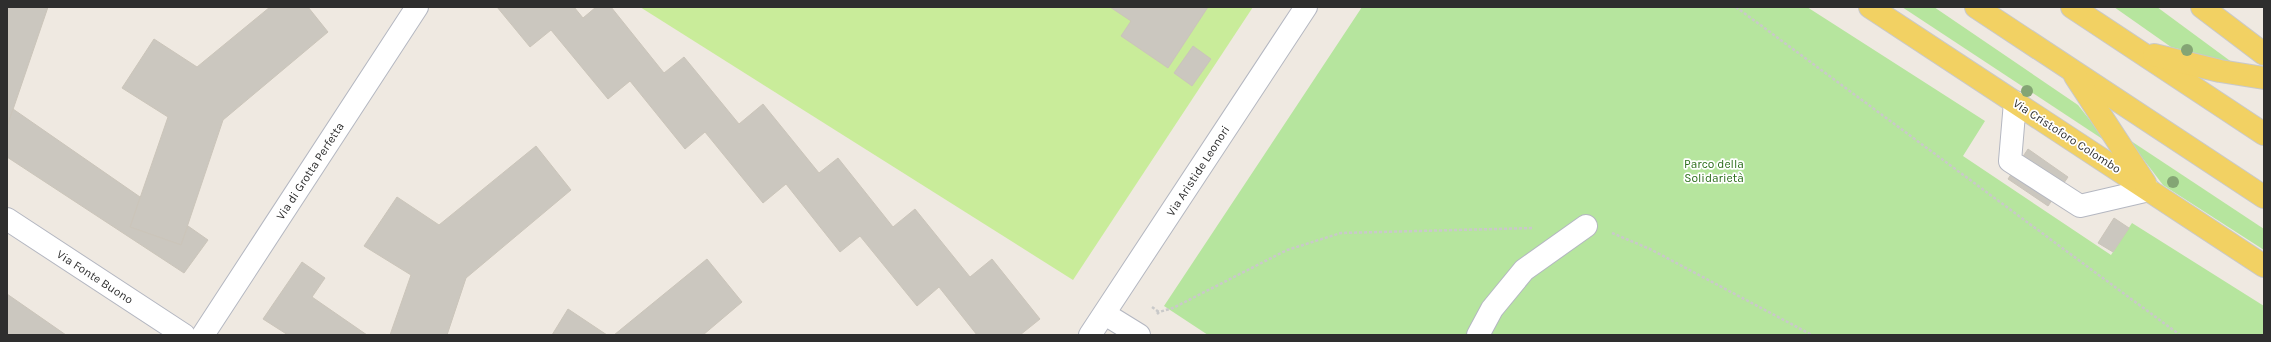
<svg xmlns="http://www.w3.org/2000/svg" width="2271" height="342" viewBox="0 0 2271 342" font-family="Karla,sans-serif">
<rect width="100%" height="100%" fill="#efe9e1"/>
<g fill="#b6e59e">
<polygon points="1362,7 1807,7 1985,121 1963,156 2111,255 2132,223 2264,306 2264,335 1208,335 1164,306"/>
<polygon points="1902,7 1934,7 2078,105 2107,142"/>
<polygon points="2114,7 2157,7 2233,63 2171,47"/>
<polygon points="2128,139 2264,229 2264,250 2163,185"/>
</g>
<polygon fill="#c9ec9a" points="640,7 1253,7 1073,280"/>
<g fill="#cbc7bf" stroke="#cbc5ba">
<polygon points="7,7 48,7 7,127"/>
<polygon points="270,7 308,7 328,32 223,120 181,245 130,227 168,117 122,88 154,39 197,67"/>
<polygon points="497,7 574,7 583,18 596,7 611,7 664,73 684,57 739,124 763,104 819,173 838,158 893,227 915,209 970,277 992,259 1040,319 1020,335 977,335 939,287 917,306 860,236 840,252 786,184 763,203 705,132 685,149 630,81 608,99 551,30 530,47"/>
<polygon points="1110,7 1208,7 1168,68 1121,36 1131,21"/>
<polygon points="1193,46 1211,59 1192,86 1174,73"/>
<polygon points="13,109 140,197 130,227 181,245 188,226 208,240 184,273 7,157 7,127"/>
<polygon points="536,146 571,190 466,278 447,335 390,335 411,275 364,246 397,197 439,225"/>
<polygon points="2028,149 2068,177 2048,206 2008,179"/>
<polygon points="2114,218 2129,228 2113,252 2098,243"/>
<polygon points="707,259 742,302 703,335 614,335"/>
<polygon points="302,262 325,278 312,297 367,335 288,335 263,319"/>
<polygon points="7,294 66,335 7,335"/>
<polygon points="568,309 607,335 552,335"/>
</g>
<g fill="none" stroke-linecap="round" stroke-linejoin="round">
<defs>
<g id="minor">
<polyline points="2015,102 2010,161 2080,206 2149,190"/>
<polyline points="7,219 184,335"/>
<polyline points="1105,314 1139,335"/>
<polyline points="203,335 417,7"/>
<polyline points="1090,335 1306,7"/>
<polyline points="1478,335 1492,309 1524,270 1586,226"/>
</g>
<g id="major">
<polyline points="1870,7 2264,266"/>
<polyline points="1976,7 2264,197"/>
<polyline points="2072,7 2264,134"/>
<polyline points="2202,7 2264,54"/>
<polyline points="2154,55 2220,71 2264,78"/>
<polyline points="2075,76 2145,183"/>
</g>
</defs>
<use href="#minor" stroke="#b4b7c1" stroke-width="24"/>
<use href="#major" stroke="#c9c9c9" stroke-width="24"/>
<g stroke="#c9c9c9" stroke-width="2.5" stroke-dasharray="3 2" stroke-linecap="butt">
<polyline points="1736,7 2180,335"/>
<polyline points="1612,233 1650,249 1812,335"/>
<polyline points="1152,307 1159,312"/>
<polyline points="1157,314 1159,312 1173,308 1287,250 1341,233 1534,228"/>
</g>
<use href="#minor" stroke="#fff" stroke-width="22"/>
<use href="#major" stroke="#f2d163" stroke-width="22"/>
</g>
<g fill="#84a574">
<circle cx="2187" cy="50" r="6"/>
<circle cx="2027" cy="91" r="6"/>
<circle cx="2173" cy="182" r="6"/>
</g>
<g text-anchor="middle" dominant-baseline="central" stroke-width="3.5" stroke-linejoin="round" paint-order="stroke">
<g font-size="12" fill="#2e2e2e" stroke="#fff">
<text transform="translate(2067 136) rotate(33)">Via Cristoforo Colombo</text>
<text transform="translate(310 171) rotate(-57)">Via di Grotta Perfetta</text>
<text transform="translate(1198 171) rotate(-57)">Via Aristide Leonori</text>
<text transform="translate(95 277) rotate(33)">Via Fonte Buono</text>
</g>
<g font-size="12" fill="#2c6e1b" stroke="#fff">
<text x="1714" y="164">Parco della<tspan x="1714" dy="14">Solidarietà</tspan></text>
</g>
</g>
<rect width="2271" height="342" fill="none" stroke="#2e2e2e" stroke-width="16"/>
</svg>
